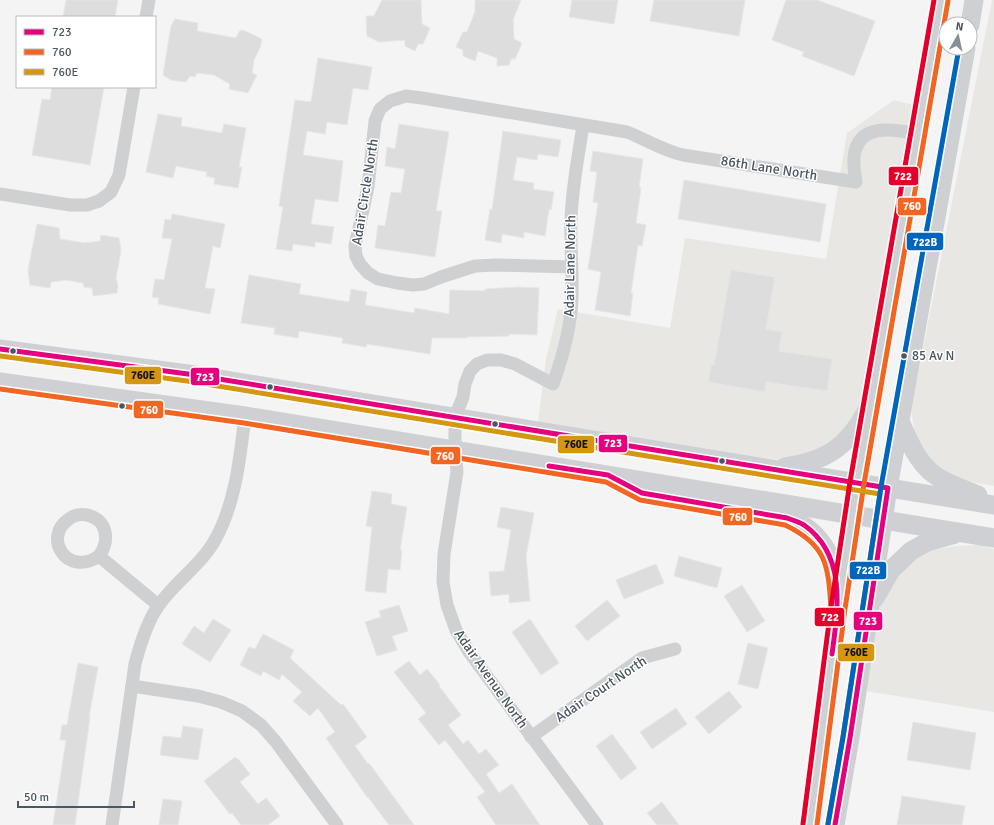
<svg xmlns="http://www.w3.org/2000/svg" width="994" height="825" viewBox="0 0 994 825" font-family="Signika,sans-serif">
<rect width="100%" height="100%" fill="#f4f4f4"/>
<g fill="#e8e7e3">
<polygon points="992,0 994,0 994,486 960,480 931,464 915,434 911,409"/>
<polygon points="894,100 913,105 858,411 847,428 822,450 786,461 538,423 546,359 558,309 670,328 685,238 826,259 847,133"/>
<polygon points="979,545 994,549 994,712 866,691 878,607 900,568 926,551 956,546"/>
</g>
<g fill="#ddddde" stroke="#e5e6e7">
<polygon points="66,0 118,0 115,17 63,17"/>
<polygon points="382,0 421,0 422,24 430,28 423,44 418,44 415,51 405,46 405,40 379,42 367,36 366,16 374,16"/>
<polygon points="475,0 521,0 513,20 514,39 522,43 515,59 511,59 509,65 497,66 497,58 478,51 475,61 463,56 463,50 456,47 463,32 467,32 475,12"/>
<polygon points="572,0 618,0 614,24 569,17"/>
<polygon points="654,0 745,0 739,36 650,21"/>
<polygon points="786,0 817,0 875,21 854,76 802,56 804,52 772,40"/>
<polygon points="175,19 198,23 197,31 236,38 240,30 245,31 262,39 260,48 254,60 252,73 257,75 248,93 229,89 230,84 214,75 197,73 195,77 190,76 186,82 171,80 163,75 171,26"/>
<polygon points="318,58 372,67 368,90 353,88 347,125 327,122 325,134 307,131 303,155 343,161 338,202 315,199 311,224 334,227 331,244 315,242 315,247 293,244 292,251 276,249 283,207 279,206 295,100 311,102"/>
<polygon points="52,87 104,87 90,165 32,155 42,99 50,100"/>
<polygon points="158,114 182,118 181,126 222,133 224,124 246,128 239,167 242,167 238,188 214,184 215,178 206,176 207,172 176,166 173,178 146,172"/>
<polygon points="399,124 449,132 436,211 442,211 435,257 375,248 378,225 385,226 391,192 401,193 405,169 385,166 387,147 395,149"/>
<polygon points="503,131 561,140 558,157 538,154 537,160 517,157 513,180 534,183 533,189 554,192 551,210 549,209 545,236 524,232 524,238 502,234 501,243 485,240 490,209 492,210"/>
<polygon points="593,151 643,159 639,187 641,188 636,223 646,225 642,246 638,245 631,293 633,293 630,316 595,310 601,272 588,269 598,203 593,202 597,172 590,171"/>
<polygon points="684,180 826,204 820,242 678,219"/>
<polygon points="172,214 225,224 220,248 213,246 205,288 215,289 210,314 158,304 159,298 152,297 155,279 164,280 172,239 162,238 165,219 171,220"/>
<polygon points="37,224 59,228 60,239 85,243 100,241 101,235 119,238 121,251 116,278 118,286 117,293 93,296 92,288 84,287 83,283 66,280 51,282 50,288 30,285 28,270"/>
<polygon points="731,270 775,277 766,329 782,332 779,351 832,359 827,391 766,382 765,392 708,382 711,365 714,365"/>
<polygon points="249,275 301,284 299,294 349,302 351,289 367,292 365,305 414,313 415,308 449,314 450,290 485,291 485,289 519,287 539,288 537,335 509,334 509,336 467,337 467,338 432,338 430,354 367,344 366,347 342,343 343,338 299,331 298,338 274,334 275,328 241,323"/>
<polygon points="372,491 392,494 391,504 407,507 400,550 402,550 400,570 388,569 386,593 365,591 372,527 366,526"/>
<polygon points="501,507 534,513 526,556 530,601 509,603 509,594 491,596 489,572 504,571 511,530 497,527"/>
<polygon points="679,556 722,568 717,588 674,576"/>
<polygon points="656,564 664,583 624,599 616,580"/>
<polygon points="742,585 765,621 747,632 724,596"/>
<polygon points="607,600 620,616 587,641 575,626"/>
<polygon points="399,605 408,631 392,636 397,650 377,656 365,622 381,617 379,611"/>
<polygon points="213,619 231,630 210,662 182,644 194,626 204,633"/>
<polygon points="530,619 559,663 541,675 512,632"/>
<polygon points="263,634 294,650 290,658 341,705 343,704 367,737 355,746 368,764 369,763 414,825 389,825 368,797 367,797 326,738 335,732 318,708 310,716 293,701 302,692 282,674 279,680 263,671 261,676 240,665 249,647 255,649"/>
<polygon points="748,643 768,648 758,689 738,684"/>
<polygon points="409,661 420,675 427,669 440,685 439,686 461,715 448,725 463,744 468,740 479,754 486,749 499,765 486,774 499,793 512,784 540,825 496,825 477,797 485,792 445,740 439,745 418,719 426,713 394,672"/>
<polygon points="78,663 98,667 89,717 90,717 75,825 53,825 66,740 60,740 62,725 67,725"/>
<polygon points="729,691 742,707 709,734 695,717"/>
<polygon points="676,708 687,724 652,749 640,732"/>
<polygon points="913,722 976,733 970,770 907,760"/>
<polygon points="183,726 203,729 198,760 160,755 163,736 181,738"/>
<polygon points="612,734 637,768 621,780 596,746"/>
<polygon points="235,757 239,760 250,774 240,782 258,804 266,798 280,816 268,825 241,825 232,813 230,814 204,781"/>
<polygon points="902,796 965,806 962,825 897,825"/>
<polygon points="163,799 182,801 178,825 159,825"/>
<polygon points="662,802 679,825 657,825 647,813"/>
</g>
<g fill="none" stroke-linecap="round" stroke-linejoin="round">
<g stroke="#ced0d2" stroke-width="13">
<polyline points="146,17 149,0"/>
<path d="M583,126C578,157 572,188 571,219C570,246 573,272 572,298C571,328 563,356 553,384L515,364L501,360H487L477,364L470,371L465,384L463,397L455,417V450L457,472L444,554L443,582L447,605L456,630L469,652L597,825"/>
<polyline points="0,194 70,205 87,205 99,201 111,192 119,175 134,87"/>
<path d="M571,267L496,265L475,266L441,277L424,284L413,285L397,283L378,279L368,273L360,264L356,256L355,246L368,187L375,121L380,109L390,101L406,96L422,98L627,132C647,140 662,150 683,155L856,182C855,174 853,165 854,157C858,122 894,129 918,134"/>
<path d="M99,556C67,578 42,537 69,519C74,515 81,514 87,515C108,520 110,541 99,556L158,605"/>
<polyline points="132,686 198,696 221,702 242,711 261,725 276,742 337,825"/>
<polyline points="531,737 642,658 675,649"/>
<path d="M112,825L135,664C140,645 147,621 159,605C175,582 201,565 215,540C236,502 240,457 245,416"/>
</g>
<g stroke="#ced0d4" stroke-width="19">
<polyline points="970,25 974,0"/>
<polyline points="0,349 188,374 994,505"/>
<polyline points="0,382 245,416 994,538"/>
<path d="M900,421C910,444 920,469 943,480C954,486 966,490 978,495"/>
<path d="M785,467C825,461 847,448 866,412"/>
<path d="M761,513C770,515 778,516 786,518C816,526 835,555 837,585"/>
<polyline points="875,598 891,570 911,551 927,542 955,534"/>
<polyline points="810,825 838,608 857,483 941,0"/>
<polyline points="835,825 850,738 888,488 966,48"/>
</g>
<defs>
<g id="bus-1">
<polyline points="0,349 188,374 888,488 850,738 835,825"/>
<path d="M549,466L608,475L642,493L787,518C793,520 799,522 804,525C847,555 838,610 832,654"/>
</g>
<g id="bus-2">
<path d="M0,389L244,423L606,482L640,500L785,525C827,545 828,565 831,608"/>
<polyline points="817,825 845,609 864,484 948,1"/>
</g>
<polyline id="bus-3" points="0,356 187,381 880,494 843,737 828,824"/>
<polyline id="bus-4" points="803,824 831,607 850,482 934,0"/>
<polyline id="bus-5" points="828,824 843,737 881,487 959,48"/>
</defs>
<use href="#bus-1" stroke="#fff" stroke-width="8"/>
<use href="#bus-2" stroke="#fff" stroke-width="8"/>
<use href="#bus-3" stroke="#fff" stroke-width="8"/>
<use href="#bus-4" stroke="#fff" stroke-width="8"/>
<use href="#bus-5" stroke="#fff" stroke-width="8"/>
<use href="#bus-1" stroke="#e5007d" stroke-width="5"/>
<use href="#bus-2" stroke="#f26522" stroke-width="5"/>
<use href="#bus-3" stroke="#d49613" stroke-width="5"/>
<use href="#bus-4" stroke="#e4002b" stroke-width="5"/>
<use href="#bus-5" stroke="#0065bd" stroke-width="5"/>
</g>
<g fill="#4a5661" stroke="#fff" stroke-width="1.5">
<circle cx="13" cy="351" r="3.5"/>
<circle cx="904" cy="356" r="3.5"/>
<circle cx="270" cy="387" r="3.5"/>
<circle cx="122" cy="406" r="3.5"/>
<circle cx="495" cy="424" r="3.5"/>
<circle cx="722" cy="461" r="3.5"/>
</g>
<g text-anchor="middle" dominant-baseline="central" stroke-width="3" stroke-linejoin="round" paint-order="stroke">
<g font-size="13" fill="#4a5661" stroke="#fff" text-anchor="start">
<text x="912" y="356">85 Av N</text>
</g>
<g font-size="14" fill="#4a5661" stroke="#fff">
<text transform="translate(769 168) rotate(9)">86th Lane North</text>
<text transform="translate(365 192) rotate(-81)">Adair Circle North</text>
<text transform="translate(570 266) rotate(-89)">Adair Lane North</text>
<text transform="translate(491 679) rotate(55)">Adair Avenue North</text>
<text transform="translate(601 689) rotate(-34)">Adair Court North</text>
</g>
</g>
<g stroke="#fff" stroke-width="1.5">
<rect x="888" y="166" width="31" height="20" rx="4" fill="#e4002b"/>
<rect x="897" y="197" width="30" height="19" rx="4" fill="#f26522"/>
<rect x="906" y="232" width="38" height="19" rx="4" fill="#0065bd"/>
<rect x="124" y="366" width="38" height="19" rx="4" fill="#d49613"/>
<rect x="190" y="367" width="30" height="19" rx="4" fill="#e5007d"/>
<rect x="133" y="400" width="31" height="19" rx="4" fill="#f26522"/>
<rect x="598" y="434" width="30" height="19" rx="4" fill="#e5007d"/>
<rect x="557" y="435" width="38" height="19" rx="4" fill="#d49613"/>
<rect x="430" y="446" width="31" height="19" rx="4" fill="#f26522"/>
<rect x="722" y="507" width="31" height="19" rx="4" fill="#f26522"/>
<rect x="849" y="561" width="38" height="19" rx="4" fill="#0065bd"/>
<rect x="814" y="607" width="31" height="20" rx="4" fill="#e4002b"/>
<rect x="853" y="611" width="30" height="20" rx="4" fill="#e5007d"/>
<rect x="837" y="643" width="38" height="19" rx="4" fill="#d49613"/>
</g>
<g font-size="11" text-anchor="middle" font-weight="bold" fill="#fff">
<text x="903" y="180">722</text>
<text x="912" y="210">760</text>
<text x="925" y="246">722B</text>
<text x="205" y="381">723</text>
<text x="149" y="414">760</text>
<text x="613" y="447">723</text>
<text x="445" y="460">760</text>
<text x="738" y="521">760</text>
<text x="868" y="574">722B</text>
<text x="830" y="621">722</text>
<text x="868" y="625">723</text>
</g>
<g font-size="11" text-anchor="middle" font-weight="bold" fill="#111">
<text x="143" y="379">760E</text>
<text x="576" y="448">760E</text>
<text x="856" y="656">760E</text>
</g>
<rect x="16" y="16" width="140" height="72" fill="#ffffff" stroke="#b7bbc0"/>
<rect x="24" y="29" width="20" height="6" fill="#e5007d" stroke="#b7bbc0"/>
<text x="52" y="36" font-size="12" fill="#4a5661">723</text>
<rect x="24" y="49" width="20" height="6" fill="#f26522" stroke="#b7bbc0"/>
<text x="52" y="56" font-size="12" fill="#4a5661">760</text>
<rect x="24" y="69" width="20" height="6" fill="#d49613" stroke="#b7bbc0"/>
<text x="52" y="76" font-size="12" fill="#4a5661">760E</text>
<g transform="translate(958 36) rotate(9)"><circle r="19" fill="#ffffff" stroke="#b7bbc0"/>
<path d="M0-3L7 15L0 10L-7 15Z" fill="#868d94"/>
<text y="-6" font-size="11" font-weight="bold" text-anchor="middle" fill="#4a5661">N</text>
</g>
<path d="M18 801v6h116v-6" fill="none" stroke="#4a5661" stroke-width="2"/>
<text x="24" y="801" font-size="12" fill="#4a5661" stroke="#ffffff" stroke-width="3" paint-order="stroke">50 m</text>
</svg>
